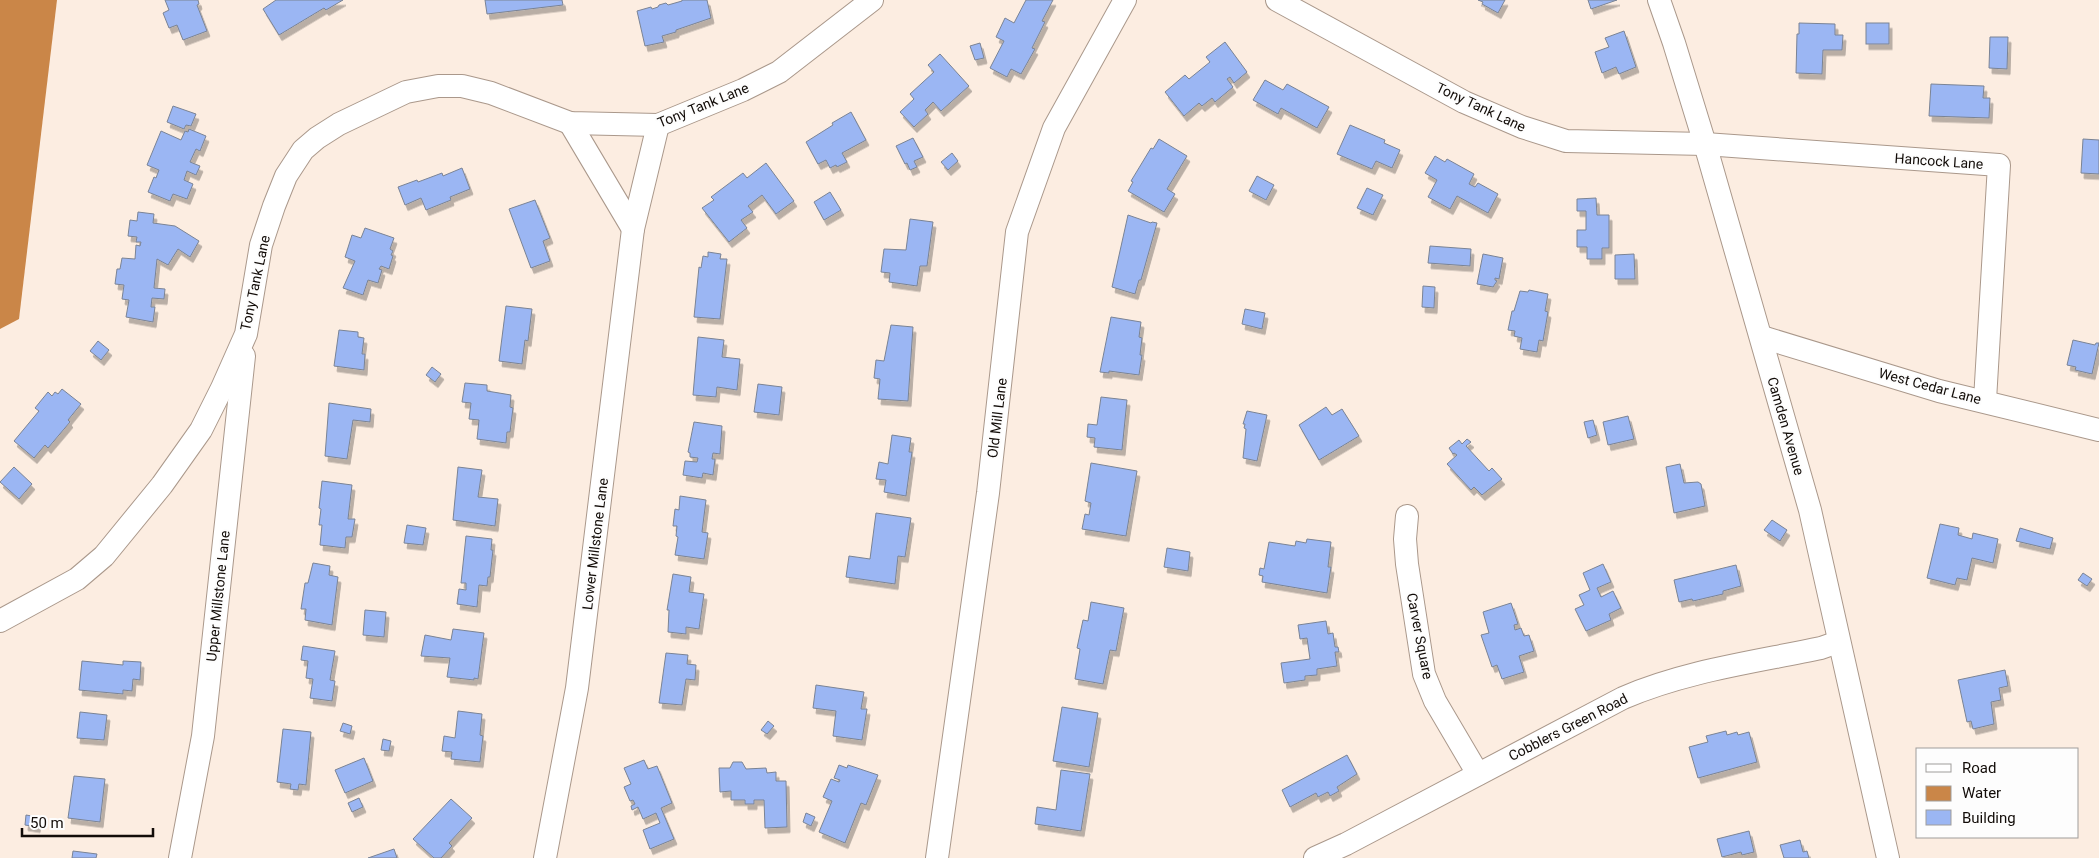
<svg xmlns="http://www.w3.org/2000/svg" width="2099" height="858" viewBox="0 0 2099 858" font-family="Roboto,sans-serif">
<defs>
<filter id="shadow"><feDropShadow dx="3" dy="5.5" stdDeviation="0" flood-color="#0004"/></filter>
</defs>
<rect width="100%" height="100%" fill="#fcede1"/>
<polygon fill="#ca8648" points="0,0 57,0 19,319 0,329"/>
<g fill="#9bb6f3" stroke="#7a8394" filter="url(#shadow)">
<polygon points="165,0 198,0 199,4 197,5 207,31 183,40 177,25 169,28 163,13 169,10"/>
<polygon points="276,0 343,0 326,10 324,8 279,35 263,9"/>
<polygon points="485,0 562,0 563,5 487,14"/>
<polygon points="682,0 707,0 711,18 676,30 676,32 662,36 664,42 645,46 637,11 651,7 652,9 658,7 659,5 666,3 668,5 682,1"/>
<polygon points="1026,0 1053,0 1042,21 1045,22 1032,48 1035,49 1021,74 1011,69 1007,77 990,68 1004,41 996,37 1005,18 1014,23"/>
<polygon points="1478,0 1505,0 1498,13 1482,4 1483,2"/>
<polygon points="1588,0 1617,0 1591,9"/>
<polygon points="1799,23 1835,24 1835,35 1843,35 1842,50 1823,50 1822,74 1796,73 1797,34 1799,34"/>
<rect x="1866" y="23" width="23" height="21"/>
<polygon points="1624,31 1636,67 1619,74 1616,67 1602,73 1595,52 1609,47 1605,38"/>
<polygon points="1990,37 2008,37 2007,69 1989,68"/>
<polygon points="1225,42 1247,72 1234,83 1230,77 1227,79 1233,87 1215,102 1212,98 1202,106 1199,103 1184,116 1165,92 1185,75 1189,79 1210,62 1206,57"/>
<polygon points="980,43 984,58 975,60 970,46"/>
<polygon points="940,54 969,86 941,111 933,102 925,110 928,114 914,127 900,112 914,99 910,94 934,72 928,65"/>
<polygon points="1265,80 1283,90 1287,84 1329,107 1317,128 1281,108 1278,114 1253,100"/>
<polygon points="1931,84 1984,86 1983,98 1990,98 1989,118 1929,116"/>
<polygon points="173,106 196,114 191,126 186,125 184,129 167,122"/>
<polygon points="851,112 866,140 842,153 847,162 837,167 836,165 830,168 826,160 818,164 806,142 833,125 832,123"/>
<polygon points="1350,125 1385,140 1384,143 1400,150 1392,168 1376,161 1372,169 1337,154"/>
<polygon points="189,129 206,136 200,151 196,149 190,162 200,166 196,175 187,171 184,180 193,184 187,199 173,194 170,201 148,192 154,177 156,178 159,170 147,165 161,131 181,140 185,131 188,132"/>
<polygon points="913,138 923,157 914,161 917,167 910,170 907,163 905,164 896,146"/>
<polygon points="1159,139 1187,156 1167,189 1175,194 1164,212 1128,191 1133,182 1131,181 1151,148 1153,149"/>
<polygon points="2083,139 2099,140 2099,174 2081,173"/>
<polygon points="952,153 958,161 948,170 941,162"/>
<polygon points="1435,156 1445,162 1447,159 1474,174 1469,184 1475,187 1478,183 1498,194 1488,213 1457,196 1450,209 1428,197 1437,180 1425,173"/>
<polygon points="766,163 794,201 776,214 762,195 748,206 753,212 741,220 747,228 729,242 702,208 714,200 711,197 743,173 747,178"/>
<polygon points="462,168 470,189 450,197 451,200 426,210 421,198 405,205 398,187 417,180 418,182 442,173 443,176"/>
<polygon points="1257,176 1274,185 1266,200 1249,191"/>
<polygon points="1367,188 1383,195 1373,215 1357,208"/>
<polygon points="830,192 841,210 824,220 814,202"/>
<polygon points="1596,198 1597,215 1609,215 1609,248 1602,248 1602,259 1587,259 1587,247 1577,247 1577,230 1586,230 1586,211 1577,211 1577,199"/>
<polygon points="535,200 550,238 543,241 550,261 531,268 509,209"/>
<polygon points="138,212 154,214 153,223 175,226 199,241 190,257 178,249 168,265 157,259 154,288 165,289 164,299 152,298 151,307 155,307 153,322 126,317 129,300 122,299 124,285 115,284 117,269 120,269 122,258 135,259 136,245 140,246 141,242 136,242 137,237 128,236 130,220 137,221"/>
<polygon points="1128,215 1151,223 1152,222 1157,223 1141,280 1139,280 1135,294 1112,287"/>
<polygon points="910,219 933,222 927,266 920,266 917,286 889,282 890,273 881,272 884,249 906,250"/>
<polygon points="365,228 394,238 390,249 393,251 391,255 393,256 389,269 381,266 379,269 382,270 378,283 368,280 363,295 343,288 355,261 345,257 352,235 361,238"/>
<polygon points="1430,246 1471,249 1470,266 1428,263"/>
<polygon points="708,252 721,254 720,259 727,259 720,319 694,317 699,267 701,268 703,256 708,257"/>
<polygon points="1483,254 1503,258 1499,279 1495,278 1495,280 1497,281 1493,287 1477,284"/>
<polygon points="1634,254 1635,279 1615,279 1615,255"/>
<polygon points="1423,286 1435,287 1434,308 1422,307"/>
<polygon points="1529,290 1548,294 1545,311 1548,312 1543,341 1539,340 1537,352 1520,349 1522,338 1514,336 1515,331 1508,330 1512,311 1514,311 1520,291 1528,292"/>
<polygon points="506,306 532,309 528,341 525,340 522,364 499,361"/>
<polygon points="1245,309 1265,313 1262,329 1242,324"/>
<polygon points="1111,317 1141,322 1139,337 1142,338 1140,355 1142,355 1139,375 1109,371 1109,373 1100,372"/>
<polygon points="891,325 913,327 908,401 878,399 880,379 874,378 876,360 884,361"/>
<polygon points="339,330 358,332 358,337 364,338 362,354 365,354 364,370 334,366"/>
<polygon points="698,337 724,340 722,357 740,359 737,390 717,387 716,397 693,395"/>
<polygon points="2073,340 2095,345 2096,343 2099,343 2092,374 2075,370 2076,367 2067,365"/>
<polygon points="98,341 109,350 101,360 90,351"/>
<polygon points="432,367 441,374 435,382 426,375"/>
<polygon points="465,383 487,385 487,391 511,395 510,407 513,408 510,432 507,432 506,443 477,439 479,420 469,419 471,403 462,402"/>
<polygon points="758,384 782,387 779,415 754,412"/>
<polygon points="62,389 81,404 68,420 70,422 48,448 45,445 34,458 14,441 39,411 35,408 48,392 52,396 55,392 58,394"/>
<polygon points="1101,397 1127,400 1122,450 1094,447 1095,438 1087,437 1088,424 1097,425"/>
<polygon points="329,403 371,409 370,422 353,420 347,459 325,456"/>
<polygon points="1326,407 1332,415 1342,409 1359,436 1319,460 1299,425"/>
<polygon points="1247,411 1267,415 1257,461 1243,458 1246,429 1244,428 1245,424 1243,424"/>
<polygon points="1628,416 1634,439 1608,445 1603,422"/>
<polygon points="1593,420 1597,435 1588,438 1584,422"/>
<polygon points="694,422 722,426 720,454 713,453 712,459 715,459 713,475 703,473 702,478 683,475 685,461 697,462 698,458 690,457 690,453 688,452"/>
<polygon points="892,435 911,438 909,452 912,452 906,496 884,492 886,480 876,479 879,462 888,464"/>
<polygon points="1467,439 1471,442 1466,446 1489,471 1492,468 1502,479 1482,495 1474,487 1471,490 1447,464 1457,455 1454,453 1453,454 1449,448 1459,440 1462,444"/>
<polygon points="1091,463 1137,471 1126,536 1082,529 1085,514 1089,515 1091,503 1085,501"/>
<polygon points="1680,464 1684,483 1698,482 1701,484 1705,506 1674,513 1666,467"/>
<polygon points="14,467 32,484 19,499 0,482"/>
<polygon points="458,467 482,470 478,497 498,499 495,526 453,520"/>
<polygon points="322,481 352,485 348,519 355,519 352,537 346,537 345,548 320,545 322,525 319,525 321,509 319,508"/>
<polygon points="680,496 706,500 702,532 708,533 704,559 675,555 678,537 676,536 677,526 673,526 675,509 679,510"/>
<polygon points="876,513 911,518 905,557 898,556 895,584 846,577 849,556 870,559"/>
<polygon points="1772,520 1787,530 1780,541 1764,530"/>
<polygon points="1940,524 1959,528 1958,535 1972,539 1973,533 1998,539 1993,563 1972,558 1967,580 1957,578 1955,585 1927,578"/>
<polygon points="407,525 426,528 423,545 404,543"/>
<polygon points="2020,528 2053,538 2050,549 2016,541"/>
<polygon points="466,536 492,539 491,550 493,550 490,577 488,577 487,586 479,585 477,607 457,604 459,589 466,590 466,583 461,583"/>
<polygon points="1307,539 1331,542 1328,567 1331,567 1327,593 1262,582 1263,576 1259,575 1260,568 1264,569 1269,542 1295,546 1296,541 1306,543"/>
<polygon points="1167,548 1190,552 1188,571 1164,567"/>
<polygon points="313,563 330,566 329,575 338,577 332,625 305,620 306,609 301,609 305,583 308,583"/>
<polygon points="1603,564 1611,582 1597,588 1601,597 1613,591 1621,608 1609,614 1611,620 1586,631 1575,609 1584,605 1579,595 1590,590 1583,573"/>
<polygon points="1736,565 1741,586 1723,591 1723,594 1693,601 1692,599 1679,602 1674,580"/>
<polygon points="2083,573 2092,579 2087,586 2078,580"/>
<polygon points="673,574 691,577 689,592 704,594 699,629 686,627 686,634 668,632 669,610 667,610"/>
<polygon points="1091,602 1124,608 1116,651 1110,650 1103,684 1075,679 1080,649 1077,648 1083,620 1088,621"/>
<polygon points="1511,603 1518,624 1514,625 1515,630 1521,628 1524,636 1529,635 1534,651 1519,656 1524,672 1502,679 1497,665 1492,667 1481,635 1489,633 1483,612"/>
<polygon points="365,610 386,612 384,637 363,635"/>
<polygon points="1326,621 1328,634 1333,633 1335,647 1338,647 1339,652 1335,652 1337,666 1317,669 1317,675 1305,676 1305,680 1284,683 1281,663 1310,659 1307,638 1300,639 1298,625"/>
<polygon points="453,629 484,633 478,679 474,678 474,680 447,677 450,658 421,656 425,635 451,640"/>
<polygon points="303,646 335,651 330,680 335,681 332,701 310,698 313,679 306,678 308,661 301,660"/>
<polygon points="666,653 688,655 687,664 696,665 695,680 686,679 682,705 659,703"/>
<polygon points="82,661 123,665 123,661 141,662 140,680 133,679 132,691 123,690 123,694 79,690"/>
<polygon points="2005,670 2008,686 1999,688 2001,700 1991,702 1994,724 1973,729 1971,721 1967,722 1958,680"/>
<polygon points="816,685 864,692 861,709 867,709 862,740 833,736 836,711 813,708"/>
<polygon points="1062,707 1098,713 1089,767 1053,761"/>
<polygon points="458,711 482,714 480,735 483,736 480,762 451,759 452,752 442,751 444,736 455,738"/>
<polygon points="80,712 107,715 104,740 77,738"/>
<polygon points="768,721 774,726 767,734 761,730"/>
<polygon points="343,723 352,726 350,734 340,731"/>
<polygon points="283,729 311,732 306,785 299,784 298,790 290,789 291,784 277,782"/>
<polygon points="1726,731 1727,735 1737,732 1738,735 1749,732 1757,762 1698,778 1689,747 1708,742 1706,736"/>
<polygon points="383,739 391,741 389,751 381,750"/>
<polygon points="1347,755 1357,774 1337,787 1339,791 1330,796 1328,792 1318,797 1316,793 1290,807 1282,790"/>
<polygon points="364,758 373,781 345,793 335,770"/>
<polygon points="644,760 648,769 657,766 672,803 661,808 674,839 650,849 643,830 660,823 656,813 643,819 638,807 632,810 631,806 635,804 633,800 630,801 624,787 631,784 624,768"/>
<polygon points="733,762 742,762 746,769 766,768 767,773 776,772 776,781 786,781 787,827 765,828 764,800 754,800 754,804 745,804 745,800 731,800 731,791 720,792 719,768 730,768"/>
<polygon points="839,765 847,768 848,765 878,775 866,805 861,803 845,843 819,832 832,801 823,797 831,779 839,782 840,780 834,778"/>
<polygon points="1061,770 1090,774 1081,831 1035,824 1037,807 1056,810"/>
<polygon points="74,776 105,779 100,822 68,818"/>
<polygon points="359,798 363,807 352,812 348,803"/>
<polygon points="451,799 472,818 449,843 452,846 441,858 434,858 413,839"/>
<polygon points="806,813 815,817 811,826 803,822"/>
<polygon points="26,815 38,817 37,827 25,825"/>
<polygon points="1749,831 1754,852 1742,855 1741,852 1722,857 1717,839"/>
<polygon points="1800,840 1803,852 1807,851 1809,858 1784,858 1780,845"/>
<polygon points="394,849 397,858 368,858"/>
<polygon points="73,851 97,854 96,858 72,858"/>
</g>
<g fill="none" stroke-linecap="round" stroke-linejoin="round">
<defs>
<g id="minor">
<polyline points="1277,0 1464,102 1522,127 1566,141 1705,144 1999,165 1985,400"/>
<polyline points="1659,0 1674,43 1705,144 1810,510 1888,858"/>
<polyline points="570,123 633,229"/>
<polyline points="1762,337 1939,391 2099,430"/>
<polyline points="1407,516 1405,539 1407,564 1424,674 1435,701 1478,774"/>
<polyline points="0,621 77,579 104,556 162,485 201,430 222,388 246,334 261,245 274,206 286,176 303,150 317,138 339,124 406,92 438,86 462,86 491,93 570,123 658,125 743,90 779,72 872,0"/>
<polyline points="180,858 203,736 244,356"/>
<polyline points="545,858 577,688 633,229 658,125"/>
<polyline points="937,858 988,493 1017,232 1054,128 1125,0"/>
<path d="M1315,858L1346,844L1623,698C1685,671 1755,662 1821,648L1838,642"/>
</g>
</defs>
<use href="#minor" stroke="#aa988b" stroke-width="24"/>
<use href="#minor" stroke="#fff" stroke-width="22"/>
</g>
<g text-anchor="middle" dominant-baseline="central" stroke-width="4" stroke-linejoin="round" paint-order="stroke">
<g font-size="14" fill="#120c08" stroke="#fdfdfd">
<text transform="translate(703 105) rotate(-22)">Tony Tank Lane</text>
<text transform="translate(1481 107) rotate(25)">Tony Tank Lane</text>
<text transform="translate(1939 161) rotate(4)">Hancock Lane</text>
<text transform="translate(255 283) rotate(-78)">Tony Tank Lane</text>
<text transform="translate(1930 386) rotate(15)">West Cedar Lane</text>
<text transform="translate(997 418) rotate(-83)">Old Mill Lane</text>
<text transform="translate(1786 426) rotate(74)">Camden Avenue</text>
<text transform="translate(595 544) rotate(-83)">Lower Millstone Lane</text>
<text transform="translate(218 596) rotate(-84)">Upper Millstone Lane</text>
<text transform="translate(1420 636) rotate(79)">Carver Square</text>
<text transform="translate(1568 727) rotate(-27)">Cobblers Green Road</text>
</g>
</g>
<rect x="1916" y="748" width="162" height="90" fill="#fdfdfd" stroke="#9f9d9b"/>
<rect x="1926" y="764" width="25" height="8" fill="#ffffff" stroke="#9f9d9b"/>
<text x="1962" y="773" font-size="15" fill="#120c08">Road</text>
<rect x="1926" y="786" width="25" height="15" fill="#ca8648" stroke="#9f9d9b"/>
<text x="1962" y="798" font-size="15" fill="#120c08">Water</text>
<rect x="1926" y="810" width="25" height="15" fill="#9bb6f3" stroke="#9f9d9b"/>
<text x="1962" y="823" font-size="15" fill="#120c08">Building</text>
<path d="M22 828v8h131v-8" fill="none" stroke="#120c08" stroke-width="2.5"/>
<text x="30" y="828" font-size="15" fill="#120c08" stroke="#fdfdfd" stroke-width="4" paint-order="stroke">50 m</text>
</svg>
